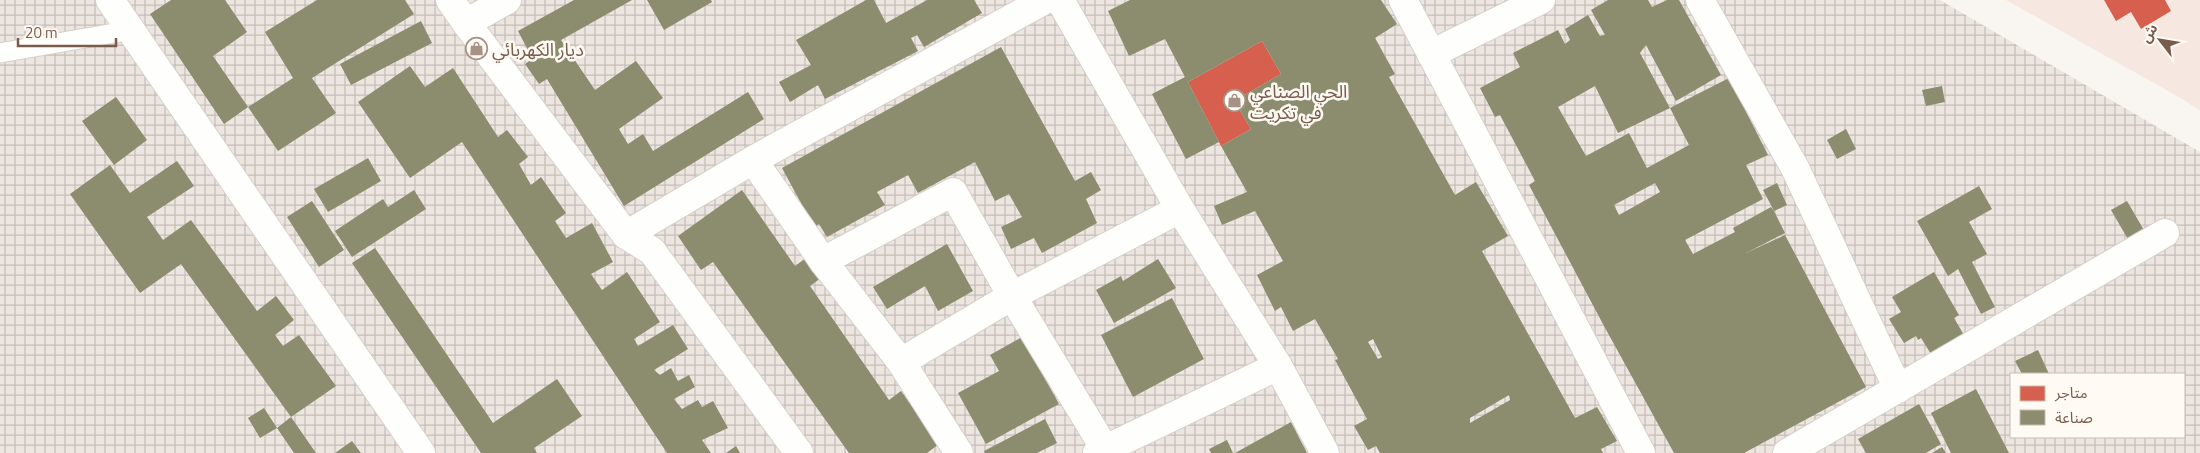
<svg xmlns="http://www.w3.org/2000/svg" width="2200" height="453" viewBox="0 0 2200 453" font-family="'Titillium Web','Noto Sans Arabic',sans-serif">
<defs>
<pattern id="industrial-grid" width="8" height="8" patternUnits="userSpaceOnUse" patternTransform="scale(1.25)"><rect width="8" height="8" fill="#ede5e0"/><path d="M0 4h8M4 0v8" fill="none" stroke="#c5bdb8"/></pattern>
</defs>
<rect width="100%" height="100%" fill="#f9f5f0"/>
<polygon fill="#f6e8e1" points="2006,0 2200,0 2200,111 2184,100"/>
<path fill="url(#industrial-grid)" fill-rule="evenodd" d="M0,0H1940L2200,152V453H0ZM2011,374H2184V437H2011Z"/>
<g fill="#d6604d">
<polygon points="2104,0 2165,0 2171,11 2141,29 2131,12 2116,21"/>
<polygon points="1262,41 1281,74 1234,101 1251,129 1221,146 1188,82"/>
</g>
<g fill="#8c8c6e" fill-rule="evenodd">
<polygon points="171,0 225,0 247,32 213,56 248,107 293,78 265,32 317,0 405,0 414,14 312,78 336,113 278,151 248,107 224,124 150,14"/>
<polygon points="574,0 632,0 561,40 595,90 636,61 663,98 619,129 628,144 643,134 653,151 748,92 764,119 624,206 547,79 539,84 525,64 558,41 531,56 518,31"/>
<polygon points="647,0 711,0 712,2 664,30"/>
<polygon points="866,0 874,0 886,23 927,0 974,0 982,13 924,47 917,35 911,38 918,51 825,99 818,85 790,102 779,82 811,65 796,40"/>
<path d="M1130,0H1381L1397,24L1375,38L1395,74L1389,77L1455,195L1476,182L1508,236L1482,251L1575,418L1597,407L1617,441L1601,449L1603,453H1380L1376,446L1368,450L1354,426L1367,419L1335,360L1338,359L1315,319L1293,331L1281,307L1275,311L1257,275L1283,261L1255,211L1222,225L1214,206L1247,192L1221,146L1251,129L1234,101L1281,74L1262,41L1188,82L1219,142L1186,159L1152,94L1185,77L1165,39L1129,56L1108,11ZM1373,339L1382,357L1378,359L1368,342ZM1509,395L1510,400L1470,423V418Z"/>
<path d="M1608,0H1648L1652,7L1667,0H1679L1721,75L1676,101L1646,45L1640,53L1670,108L1618,133L1595,86L1558,107L1586,156L1629,133L1647,168L1689,145L1670,108L1729,78L1768,155L1746,165L1763,199L1685,240L1693,254L1735,232L1733,228L1771,207L1774,211L1763,190L1777,183L1787,205L1774,211L1785,233L1746,253L1785,235L1866,387L1744,453H1674L1604,326L1529,185L1535,181L1500,115L1495,117L1480,88L1520,67L1513,53L1558,30L1565,44L1570,40L1565,29L1588,15L1600,36L1605,35L1591,10ZM1655,183L1660,192L1619,215L1614,205Z"/>
<polygon points="421,21 432,43 351,85 340,64"/>
<polygon points="1001,47 1075,181 1091,172 1101,190 1086,199 1097,223 1042,253 1034,238 1011,249 1001,227 1022,217 1009,194 995,201 975,162 918,193 908,175 877,192 885,205 827,237 819,224 814,227 782,168"/>
<polygon points="410,66 425,87 453,68 498,137 507,130 528,157 519,164 531,185 541,177 566,213 555,221 566,238 592,223 613,262 591,274 602,290 627,272 660,322 634,339 638,346 673,325 688,349 654,370 660,375 671,368 678,381 689,375 695,387 674,399 682,409 698,400 702,407 713,401 728,428 702,440 711,453 667,453 462,142 410,178 358,102"/>
<polygon points="1942,86 1945,102 1926,106 1922,90"/>
<polygon points="116,97 147,140 114,165 82,121"/>
<polygon points="1846,129 1856,149 1837,159 1827,140"/>
<polygon points="368,158 381,181 328,212 314,189"/>
<polygon points="177,161 194,186 147,217 163,240 191,220 257,311 276,296 294,320 275,335 283,346 299,335 336,386 291,417 316,453 294,453 277,428 291,417 181,264 140,293 70,194 110,165 130,193"/>
<polygon points="1979,186 1992,209 1969,222 1987,254 1972,262 1995,307 1981,314 1958,269 1948,276 1917,221"/>
<polygon points="414,190 426,209 352,257 335,231 383,199 388,207"/>
<polygon points="742,190 795,266 806,258 821,278 810,286 889,400 901,391 939,444 927,453 849,453 713,262 701,270 678,236"/>
<polygon points="312,201 344,250 319,267 287,217"/>
<polygon points="2127,201 2145,232 2129,241 2111,210"/>
<polygon points="947,244 973,291 938,311 925,286 887,309 873,287"/>
<polygon points="375,248 493,423 557,379 582,416 534,448 537,453 481,453 352,263"/>
<polygon points="1158,259 1176,288 1114,323 1096,290 1121,276 1123,281"/>
<polygon points="1934,272 1959,315 1954,318 1964,335 1931,354 1921,338 1918,340 1916,336 1904,343 1889,319 1901,312 1892,297"/>
<polygon points="1172,298 1204,359 1133,397 1101,335"/>
<polygon points="1022,337 1059,404 986,444 958,393 999,371 990,355"/>
<polygon points="2038,350 2049,374 2022,374 2015,361"/>
<polygon points="1976,389 2009,453 1951,453 1931,413"/>
<polygon points="1919,404 1941,444 1926,453 1866,453 1858,439"/>
<polygon points="264,408 277,428 260,438 248,418"/>
<polygon points="1045,419 1057,443 1037,453 985,453 984,451"/>
<polygon points="1291,422 1307,453 1235,453"/>
<polygon points="1227,440 1233,453 1211,453 1209,449"/>
<polygon points="352,441 361,453 335,453"/>
<polygon points="736,446 740,453 726,453"/>
<polygon points="1942,447 1946,453 1932,453"/>
</g>
<g fill="none" stroke-linecap="round" stroke-linejoin="round">
<defs>
<polyline id="service" points="0,53 132,30"/>
<g id="minor">
<polyline points="110,0 421,453"/>
<polyline points="450,0 466,23"/>
<polyline points="507,0 466,23 626,235 652,251 799,453"/>
<polyline points="1060,0 1180,209 1278,366 1325,453"/>
<polyline points="1403,0 1641,453"/>
<polyline points="1700,0 1795,168 1898,389"/>
<polyline points="1431,54 1541,0"/>
<polyline points="753,160 823,261 901,362 959,453"/>
<polyline points="626,235 753,160 1045,0"/>
<polyline points="823,261 953,192 1012,296 1105,449"/>
<polyline points="901,362 1012,296 1180,209"/>
<polyline points="1097,453 1278,366"/>
<polyline points="1787,453 2165,233"/>
</g>
</defs>
<use href="#service" stroke="#d7d1cb" stroke-width="21"/>
<use href="#minor" stroke="#d7d1cb" stroke-width="30"/>
<use href="#service" stroke="#fefefd" stroke-width="19"/>
<use href="#minor" stroke="#fefefd" stroke-width="28"/>
</g>
<defs>
<symbol id="shop-ring" viewBox="-11 -11 22 22"><circle r="9.5" fill="#fffaf3" stroke="#a69286" stroke-width="1.5"/><path d="M-5-2.5h2.3a2.7 3.5 0 0 1 5.4 0H5L5.5 6h-11ZM-1.5-2.5h3a1.5 2.3 0 0 0-3 0Z" fill="#a69286"/></symbol>
</defs>
<g fill-rule="evenodd">
<use href="#shop-ring" x="464" y="36" width="25" height="25"/>
<use href="#shop-ring" x="1222" y="88" width="25" height="25"/>
</g>
<g text-anchor="middle" dominant-baseline="central" stroke-width="5" stroke-linejoin="round" paint-order="stroke">
<g font-size="18" fill="#7a5c4d" stroke="#fffaf3" text-anchor="start">
<text x="492" y="49">ديار الكهربائي</text>
<text x="1250" y="91">الحي الصناعي<tspan x="1250" dy="21">في تكريت</tspan></text>
</g>
</g>
<rect x="2010" y="373" width="175" height="65" fill="#fffaf3" stroke="#cabbb1"/>
<rect x="2020" y="386" width="25" height="15" fill="#d6604d" stroke="#cabbb1"/>
<text x="2055" y="398" font-size="15" fill="#7a5c4d">متاجر</text>
<rect x="2020" y="410" width="25" height="15" fill="#8c8c6e" stroke="#cabbb1"/>
<text x="2055" y="423" font-size="15" fill="#7a5c4d">صناعة</text>
<g transform="translate(2160 40) rotate(301)" stroke="#fffaf3" stroke-width="4" paint-order="stroke">
<path d="M0-4L9 19L0 12L-9 19Z" fill="#7a5c4d"/>
<text y="-8" font-size="14" font-weight="bold" text-anchor="middle" fill="#7a5c4d">ش</text>
</g>
<path d="M18 38v8h98v-8" fill="none" stroke="#7a5c4d" stroke-width="2.5"/>
<text x="25" y="38" font-size="15" fill="#7a5c4d" stroke="#fffaf3" stroke-width="4" paint-order="stroke">20 m</text>
</svg>
